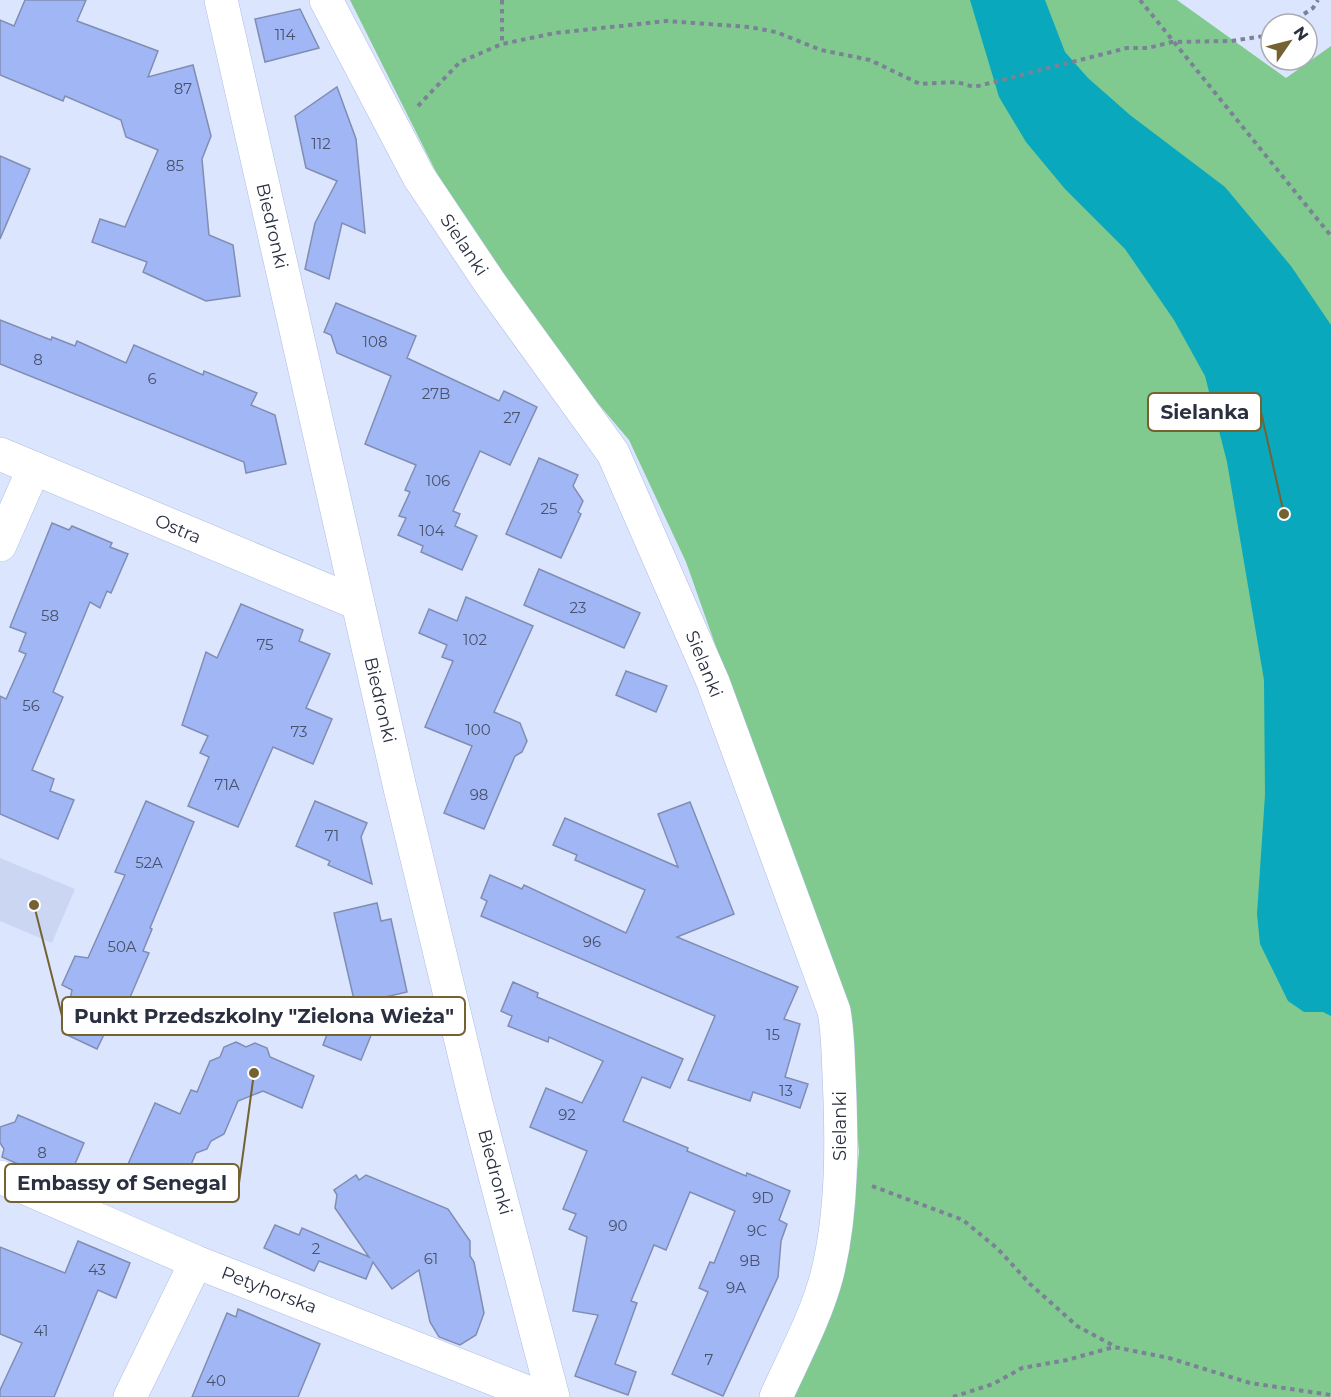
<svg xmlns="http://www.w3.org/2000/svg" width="1331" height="1397" viewBox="0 0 1331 1397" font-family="Montserrat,sans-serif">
<rect width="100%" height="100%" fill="#dce5fe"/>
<polygon fill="#cbd6f3" points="0,858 75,889 52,943 0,921"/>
<polygon fill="#80ca90" points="350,0 1177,0 1286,78 1331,46 1331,1397 792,1397 848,1255 859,1152 849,1023 686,562 629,440 568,368 441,182"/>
<polygon fill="#09a8bc" points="970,0 1045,0 1065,52 1088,78 1130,115 1225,187 1291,266 1331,325 1331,1016 1323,1012 1304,1012 1288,1001 1260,944 1257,914 1265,795 1264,680 1227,462 1205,376 1174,320 1125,249 1065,189 1026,142 999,97"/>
<g fill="#a1b6f4" stroke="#808db3" stroke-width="1.5">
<polygon points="25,0 86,0 77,21 158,51 148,77 193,65 211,136 202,159 209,235 233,245 240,296 206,301 143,272 147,262 92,242 100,219 125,227 158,150 126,137 121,120 65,96 63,101 0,75 0,20 14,26"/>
<polygon points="300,9 319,48 265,62 255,19"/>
<polygon points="337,87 356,139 365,233 342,223 329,279 305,269 315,223 337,181 306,168 295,116"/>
<polygon points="0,156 30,169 0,239"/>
<polygon points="336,303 416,336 407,358 499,401 504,391 537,407 510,465 480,451 453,511 460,514 455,526 477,536 462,570 421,552 423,546 398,535 406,518 399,516 410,492 405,490 416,465 365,444 391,376 337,353 331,335 324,332"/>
<polygon points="0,320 51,340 52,337 75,346 77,341 126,363 134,345 203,375 204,371 257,393 251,405 275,415 286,464 246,473 244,462 0,364"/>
<polygon points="539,458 578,475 573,486 583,501 578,512 581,514 561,558 506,534"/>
<polygon points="52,523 69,530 72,526 112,543 110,547 128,554 111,593 107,591 100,608 90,602 53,692 63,697 32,770 54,779 50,791 74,800 58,839 0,814 0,696 6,699 26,654 19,651 26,633 10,627"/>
<polygon points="539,569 640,613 624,648 524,605"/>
<polygon points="466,597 533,626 494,712 520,723 527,741 522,752 515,756 484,829 444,813 472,746 425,727 453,661 442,657 447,645 419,633 429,609 457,621"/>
<polygon points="241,604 303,630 299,641 330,654 306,708 332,719 313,764 273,747 238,827 188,806 209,757 200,753 208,736 182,725 206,652 217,658"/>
<polygon points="626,671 667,686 656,712 616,695"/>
<polygon points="146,801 194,822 150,928 152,929 143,951 149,953 128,1002 135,1005 123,1032 108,1026 97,1049 63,1033 72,990 62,985 75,956 88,958 125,875 115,872"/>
<polygon points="315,801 367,823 361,837 372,884 328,865 330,861 296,846"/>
<polygon points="690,802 734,914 677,937 798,987 784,1019 800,1024 785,1077 808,1084 800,1108 753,1092 750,1101 688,1080 715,1016 481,916 487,901 481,898 490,875 522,889 524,885 626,933 645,890 575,860 577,855 553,845 565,818 678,867 658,814"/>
<polygon points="377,903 381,921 391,919 407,992 355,1004 334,913"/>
<polygon points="513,982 538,993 537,997 683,1059 670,1088 642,1077 623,1121 688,1148 687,1151 746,1176 747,1173 790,1191 779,1220 787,1224 781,1241 778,1277 723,1396 672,1374 708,1292 699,1288 710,1262 714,1263 735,1211 690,1192 666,1250 654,1245 631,1301 637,1303 615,1364 636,1372 628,1395 575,1376 598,1315 573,1311 587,1237 569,1229 576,1214 563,1209 587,1151 530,1127 546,1088 582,1103 603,1061 549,1037 548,1042 508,1026 512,1016 501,1011"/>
<polygon points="334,1016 372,1033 361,1060 323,1045"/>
<polygon points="236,1042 246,1047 255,1043 267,1048 270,1057 314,1076 302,1108 263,1091 238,1101 224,1134 211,1141 207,1149 196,1153 179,1193 162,1186 155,1199 134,1189 138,1176 125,1171 155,1103 180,1114 191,1090 197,1092 210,1061 220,1057 224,1047"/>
<polygon points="18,1115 84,1143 66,1185 2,1157 4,1149 0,1143 0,1127 15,1122"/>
<polygon points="356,1175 359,1180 366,1175 448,1209 470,1241 470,1256 474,1262 484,1313 476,1335 460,1345 439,1337 430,1322 419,1270 392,1289 373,1262 366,1279 319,1261 314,1271 264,1248 275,1225 299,1235 302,1228 369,1257 335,1208 337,1195 334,1190"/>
<polygon points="78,1241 130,1263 116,1298 98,1290 54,1397 0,1397 0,1390 22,1343 0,1334 0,1247 65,1273"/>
<polygon points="238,1309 320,1344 298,1397 192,1397 227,1313 236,1317"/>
</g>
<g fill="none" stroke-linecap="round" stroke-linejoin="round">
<defs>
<g id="street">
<polyline points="221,0 400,788 476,1103 553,1397"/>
<path d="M326,0L419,177L490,283L613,453L713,682L834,1011C838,1032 838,1053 839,1075C842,1140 843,1211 827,1275C816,1317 794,1357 776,1397"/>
<polyline points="0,454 357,603"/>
<polyline points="0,545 34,468"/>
<polyline points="0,1177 196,1262 540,1397"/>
<polyline points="130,1397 196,1262"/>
</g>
</defs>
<use href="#street" stroke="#aebce5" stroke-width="34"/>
<g stroke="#7b8296" stroke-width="4" stroke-dasharray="4.5 4.5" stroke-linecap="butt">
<polyline points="502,0 502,44"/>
<polyline points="1140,0 1331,236"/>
<polyline points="1289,24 1313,8 1318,0"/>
<polyline points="418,106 460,62 502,44 555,33 667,21 749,27 776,32 821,50 870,60 920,84 957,82 974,87 1127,48 1148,48 1172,42 1231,41 1271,35"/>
<polyline points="872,1186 963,1220 998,1249 1030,1284 1077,1326 1114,1346"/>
<polyline points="953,1397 993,1384 1022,1368 1067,1360 1114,1347 1169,1358 1250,1383 1331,1395"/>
</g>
<use href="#street" stroke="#fff" stroke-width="33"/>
</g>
<g text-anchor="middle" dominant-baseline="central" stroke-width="6" stroke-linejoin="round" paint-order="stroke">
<g font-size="15" fill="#48526d">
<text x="285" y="34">114</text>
<text x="183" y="88">87</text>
<text x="321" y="143">112</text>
<text x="175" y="165">85</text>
<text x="375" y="341">108</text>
<text x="38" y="359">8</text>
<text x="152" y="378">6</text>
<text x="436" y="393">27B</text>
<text x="512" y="417">27</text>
<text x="438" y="480">106</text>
<text x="549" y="508">25</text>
<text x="432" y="530">104</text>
<text x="578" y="607">23</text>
<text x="50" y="615">58</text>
<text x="475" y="639">102</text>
<text x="265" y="644">75</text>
<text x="31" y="705">56</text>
<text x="478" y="729">100</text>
<text x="299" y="731">73</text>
<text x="227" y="784">71A</text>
<text x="479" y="794">98</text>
<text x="332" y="835">71</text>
<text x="149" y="862">52A</text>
<text x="592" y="941">96</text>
<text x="122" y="946">50A</text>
<text x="773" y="1034">15</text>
<text x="786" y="1090">13</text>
<text x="567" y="1114">92</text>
<text x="42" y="1152">8</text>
<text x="763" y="1197">9D</text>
<text x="618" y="1225">90</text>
<text x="757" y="1230">9C</text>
<text x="316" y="1248">2</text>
<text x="431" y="1258">61</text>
<text x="750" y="1260">9B</text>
<text x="97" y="1269">43</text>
<text x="736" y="1287">9A</text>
<text x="41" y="1330">41</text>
<text x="709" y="1359">7</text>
<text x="216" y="1380">40</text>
</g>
<g font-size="18" fill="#2b3040" stroke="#fff">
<text transform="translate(272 226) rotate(77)">Biedronki</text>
<text transform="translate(464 245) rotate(56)">Sielanki</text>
<text transform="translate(178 529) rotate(23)">Ostra</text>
<text transform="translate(704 664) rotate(68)">Sielanki</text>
<text transform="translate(380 700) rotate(77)">Biedronki</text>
<text transform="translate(840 1126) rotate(-90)">Sielanki</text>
<text transform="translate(495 1172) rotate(75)">Biedronki</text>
<text transform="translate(269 1290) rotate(21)">Petyhorska</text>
</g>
</g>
<path fill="none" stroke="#746231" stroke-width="2" d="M1284 514L1261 412M34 905L62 1016M254 1073L239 1183"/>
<g fill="#746231" stroke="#fff" stroke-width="2">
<circle cx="1284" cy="514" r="6"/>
<circle cx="34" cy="905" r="6"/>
<circle cx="254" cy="1073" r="6"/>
</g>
<g fill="#fff" stroke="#746231" stroke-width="2">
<rect x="1148" y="393" width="113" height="38" rx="6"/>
<rect x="62" y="997" width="403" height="38" rx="6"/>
<rect x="5" y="1164" width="234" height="38" rx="6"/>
</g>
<g font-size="20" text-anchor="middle" font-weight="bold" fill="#2b3040">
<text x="1205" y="419">Sielanka</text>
<text x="264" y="1023">Punkt Przedszkolny "Zielona Wieża"</text>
<text x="122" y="1190">Embassy of Senegal</text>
</g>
<g transform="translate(1289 42) rotate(55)"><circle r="28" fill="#ffffff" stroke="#aaacb3" stroke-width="1.5"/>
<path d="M0-4.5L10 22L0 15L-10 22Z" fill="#746231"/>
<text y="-9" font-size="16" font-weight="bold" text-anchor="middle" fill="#2b3040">N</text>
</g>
</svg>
